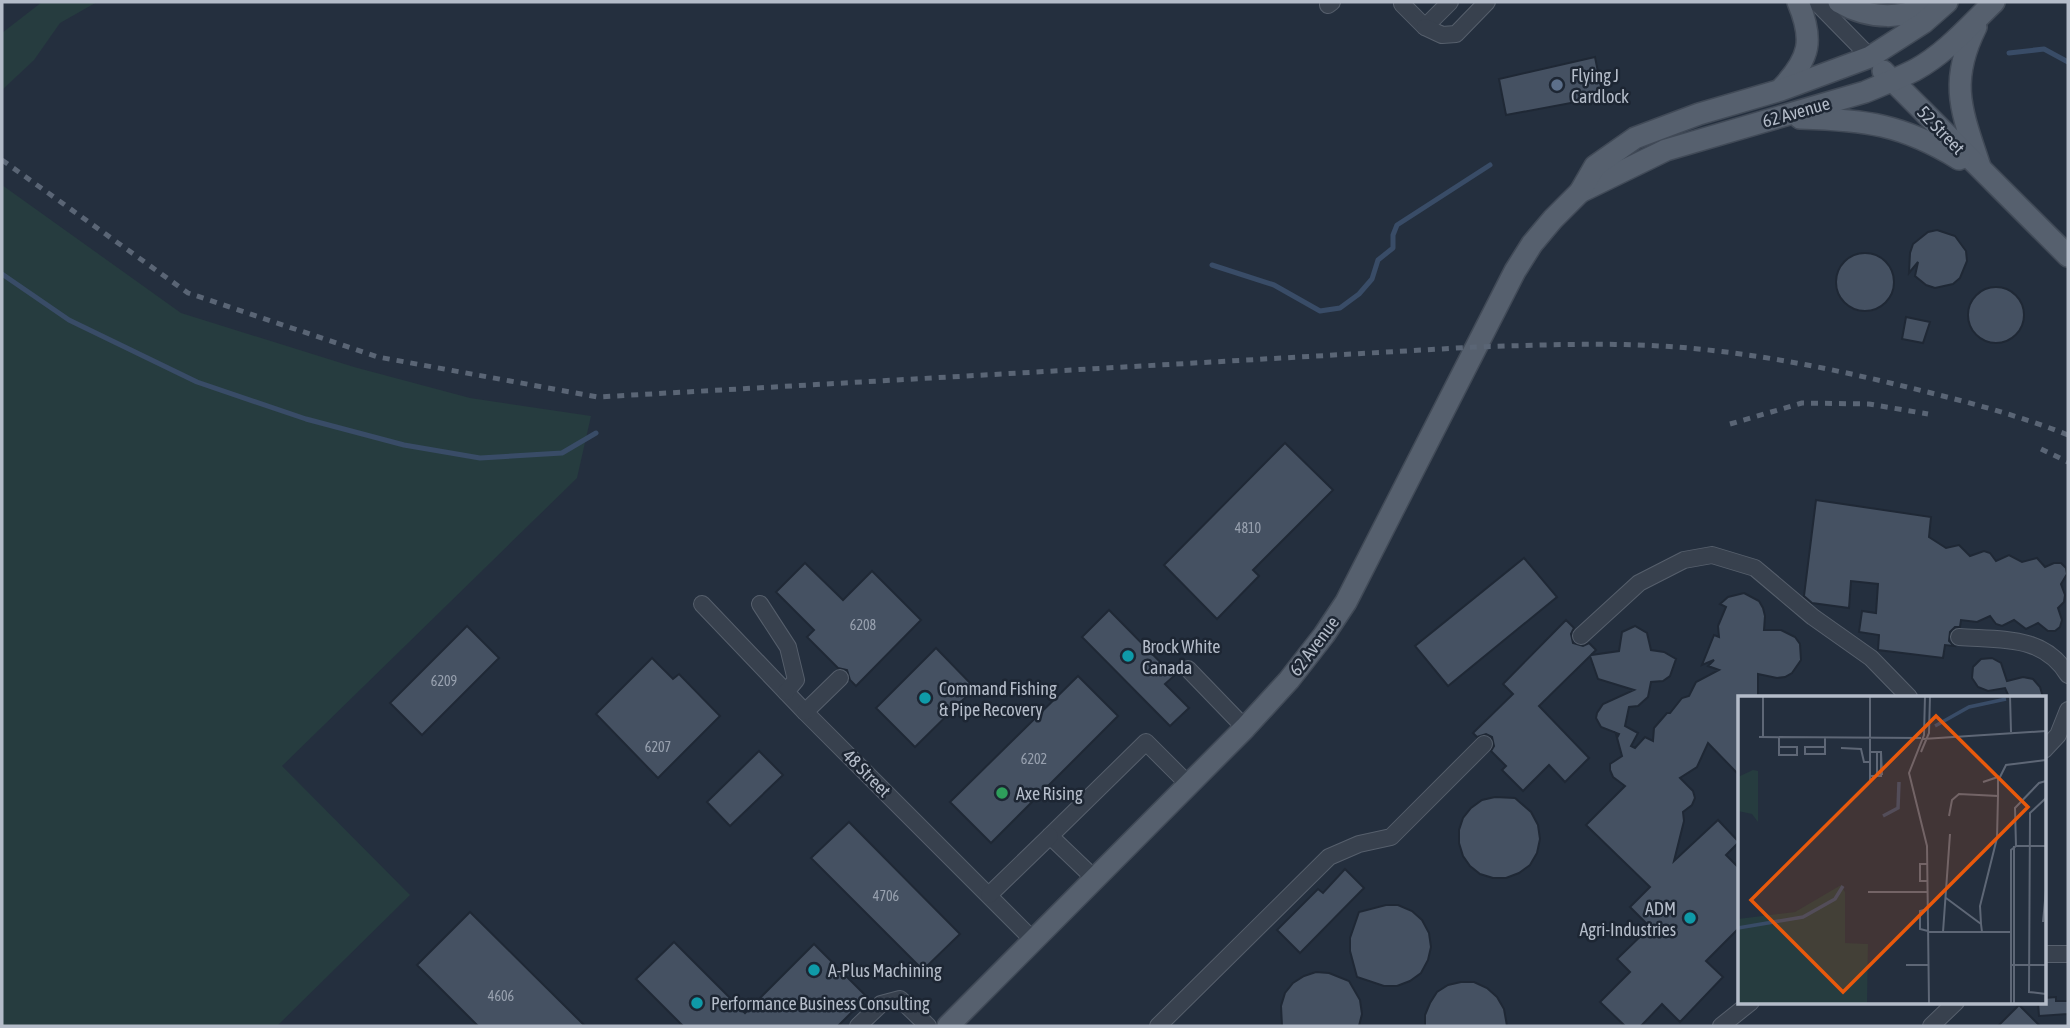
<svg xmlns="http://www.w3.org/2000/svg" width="2070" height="1028" viewBox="0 0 2070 1028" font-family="'Asap Condensed',sans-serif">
<rect width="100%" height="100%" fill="#242f3e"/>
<g fill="#263c3f">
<polygon points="42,2 97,2 60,23 34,60 2,90 2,33"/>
<polygon points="2,185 181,313 354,367 470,398 591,416 577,478 282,766 410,895 277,1026 2,1026"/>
</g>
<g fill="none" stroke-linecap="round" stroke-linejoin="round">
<g stroke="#394c67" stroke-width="5">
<polyline points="2009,53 2044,49 2068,62"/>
<polyline points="1212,265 1274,285 1320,311 1340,308 1359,294 1372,279 1378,260 1393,248 1393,235 1397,225 1490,165"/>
<polyline points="2,274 69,320 197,382 306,419 404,445 480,458 562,453 596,433"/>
</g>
</g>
<g fill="#455162" stroke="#1f2835" stroke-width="2">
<polygon points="1595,57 1603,97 1506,115 1499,79"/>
<polygon points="1937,230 1955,236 1966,251 1967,261 1960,278 1953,284 1935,288 1926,285 1915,276 1918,262 1909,273 1910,253 1913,244 1928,232"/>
<circle cx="1865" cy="282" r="29"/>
<circle cx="1996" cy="315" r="28"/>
<polygon points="1906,317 1930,322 1923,343 1902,339"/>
<polygon points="1285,443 1333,490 1253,570 1259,576 1217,619 1164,565"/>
<polygon points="1816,500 1931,517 1929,537 1946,548 1959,545 1970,556 1984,551 1990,553 1996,561 2009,555 2022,562 2037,558 2045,567 2054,563 2061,563 2066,568 2067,574 2061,584 2065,595 2064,602 2058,608 2062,620 2060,627 2055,631 2048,631 2038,623 2026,629 2014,620 2002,626 1996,624 1990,616 1977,622 1961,620 1960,627 1955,627 1950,632 1949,641 1954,646 1945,645 1943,658 1878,650 1879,635 1859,632 1862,611 1876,613 1878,584 1851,581 1849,608 1812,603 1804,596"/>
<polygon points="1524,558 1557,597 1448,686 1415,646"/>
<polygon points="805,563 843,600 872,571 921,620 856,686 850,680 847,670 838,668 807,637 814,630 776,592"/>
<polygon points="1744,593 1759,601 1763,608 1765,616 1764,630 1781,630 1795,637 1800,644 1801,660 1792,673 1785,677 1777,678 1758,674 1758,697 1739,697 1739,775 1708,743 1697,767 1680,778 1693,791 1695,798 1692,805 1683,812 1684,821 1674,861 1718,820 1739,842 1726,855 1739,868 1739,928 1706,961 1723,977 1680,1022 1662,1004 1641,1026 1625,1026 1600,1002 1630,972 1617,959 1650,927 1630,907 1650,887 1586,825 1625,786 1613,777 1610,770 1610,764 1622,756 1616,734 1618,736 1619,734 1601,727 1596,718 1597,713 1603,704 1634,690 1598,679 1590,656 1539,706 1589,758 1565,782 1549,765 1523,791 1502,770 1506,766 1491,751 1494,746 1492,737 1486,734 1477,737 1473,733 1513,694 1503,684 1566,620 1574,628 1571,634 1573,643 1583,646 1589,643 1596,650 1591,655 1619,651 1622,632 1635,626 1647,633 1651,650 1664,652 1676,659 1670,676 1663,681 1651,682 1648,697 1638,706 1629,707 1625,726 1638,733 1631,746 1635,748 1645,737 1653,741 1654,728 1667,713 1670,713 1682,698 1689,696 1696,682 1719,670 1708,666 1714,660 1702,665 1714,635 1719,637 1718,626 1726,607 1720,604 1728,597"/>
<polygon points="1109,610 1174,676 1165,684 1189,708 1170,726 1082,637"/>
<polygon points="467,626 499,658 422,735 390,703"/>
<polygon points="936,648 975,688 915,747 876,708"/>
<polygon points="652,658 673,679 679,674 720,716 658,778 596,714"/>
<polygon points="1992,658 2001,663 2007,681 2023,677 2033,679 2040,687 2043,697 2009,697 2005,688 1988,691 1978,687 1972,678 1973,667 1981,659"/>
<polygon points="1078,676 1118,716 991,843 950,802"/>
<polygon points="759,751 783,775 730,826 707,802"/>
<polygon points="1495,797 1515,798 1531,812 1538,825 1540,839 1537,853 1530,865 1519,873 1506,878 1493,878 1480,874 1470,866 1463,856 1459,843 1459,830 1463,818 1471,808 1482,800"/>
<polygon points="849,822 960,934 923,970 811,858"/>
<polygon points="1345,869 1364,888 1300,953 1277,930 1318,889 1323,893"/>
<polygon points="1386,905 1398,905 1412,911 1422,920 1429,933 1431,947 1428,960 1421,973 1410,981 1397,986 1384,986 1357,977 1350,951 1350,938 1359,912"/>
<polygon points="470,912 585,1026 478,1026 417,965"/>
<polygon points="674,942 745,1013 814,944 867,997 838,1026 683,1026 636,979"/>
<polygon points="1316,972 1329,973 1349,981 1360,1000 1362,1014 1359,1026 1282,1026 1281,1006 1285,993 1293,983 1304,976"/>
<polygon points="1461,982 1474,982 1487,988 1497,997 1504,1009 1507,1026 1425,1026 1425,1015 1430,1003 1437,992 1448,985"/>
<polygon points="2056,997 2056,1001 2068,1001 2068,1014 2039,1016 2038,1002 2044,1002 2044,998"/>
<polygon points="2019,1005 2040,1026 1998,1026"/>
</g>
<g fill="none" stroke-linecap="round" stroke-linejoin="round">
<defs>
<g id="minor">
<polyline points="1816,2 1870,57"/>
<polyline points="1402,4 1425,27 1450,2"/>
<polyline points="1328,5 1332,2"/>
<polyline points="1425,27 1442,35 1456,34 1487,2"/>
<polyline points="702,604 805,712 1033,940"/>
<polyline points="760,604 788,647 796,680 786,692"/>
<polyline points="1581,636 1639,583 1684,560 1712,555 1755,568 1813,617 1871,658 1909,697"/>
<path d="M1959,637C2002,640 2044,635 2068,675"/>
<polyline points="1188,669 1245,728"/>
<polyline points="805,712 840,678"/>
<polyline points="2044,750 2058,735 2068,710"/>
<polyline points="1095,879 1050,836 1146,742 1189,785"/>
<polyline points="989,895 1050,836"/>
<polyline points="2044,954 2068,954"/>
<polyline points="858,1026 881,1004 900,999 928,1026"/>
<polyline points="1158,1026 1329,857 1359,844 1391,837 1484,744"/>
<polyline points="1721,1026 1751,1002"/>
<polyline points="1931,1026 1956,1002"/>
</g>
<g id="major">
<path d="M1839,2C1870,20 1904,20 1935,3"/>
<path d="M1976,27C1948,83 1962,112 1980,167"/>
<polyline points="1883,71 2068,256"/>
<path d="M1782,88C1810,58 1814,40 1798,2"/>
<path d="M1800,118C1865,120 1902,124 1959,159"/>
<path d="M1580,192L1666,150L1865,92C1882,85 1899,78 1915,70C1946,53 1969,26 1994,2"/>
<polyline points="948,1026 1245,728 1289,680 1324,635 1346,602 1515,271 1532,244 1553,219 1580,192 1595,166 1635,138 1699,114 1781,90 1870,57 1923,23 1947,2"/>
</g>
</defs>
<use href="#minor" stroke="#565f6c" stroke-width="18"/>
<use href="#major" stroke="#414a57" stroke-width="24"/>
<use href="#minor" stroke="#38414e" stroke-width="16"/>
<use href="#major" stroke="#56606e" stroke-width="21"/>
<g stroke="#5a6575" stroke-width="5" stroke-dasharray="7 7" stroke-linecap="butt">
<path d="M2,160L188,293L378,357L598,397L1475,347C1541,345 1609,342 1676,347C1756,353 1834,369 1911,388C1964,401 2018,415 2068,435"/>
<polyline points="1730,424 1802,403 1869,404 1928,414"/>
<polyline points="2041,449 2068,462"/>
</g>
</g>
<circle fill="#5c6f8a" stroke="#1d2633" stroke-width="2.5" cx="1557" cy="85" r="7"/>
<g fill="#0f9aa8" stroke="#1d2633" stroke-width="2.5">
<circle cx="1128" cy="656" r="7"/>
<circle cx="925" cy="698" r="7"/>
<circle cx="1690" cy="918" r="7"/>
<circle cx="814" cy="970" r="7"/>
<circle cx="697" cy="1003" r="7"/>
</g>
<circle fill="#2e9e5b" stroke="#1d2633" stroke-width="2.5" cx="1002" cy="793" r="7"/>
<g text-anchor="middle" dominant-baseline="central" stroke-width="5" stroke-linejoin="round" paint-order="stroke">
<g font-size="14" fill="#98a1af">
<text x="1248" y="528">4810</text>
<text x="863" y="625">6208</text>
<text x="444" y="681">6209</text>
<text x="658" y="747">6207</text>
<text x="1034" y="759">6202</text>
<text x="886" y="896">4706</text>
<text x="501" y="996">4606</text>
</g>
<g font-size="18" fill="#b4bcc9" stroke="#1d2633" text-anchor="start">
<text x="1571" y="75">Flying J<tspan x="1571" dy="21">Cardlock</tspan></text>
<text x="1142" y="646">Brock White<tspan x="1142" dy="21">Canada</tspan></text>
<text x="939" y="688">Command Fishing<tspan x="939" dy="21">&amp; Pipe Recovery</tspan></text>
<text x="1016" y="793">Axe Rising</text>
<text x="1676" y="908" text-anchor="end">ADM<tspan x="1676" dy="21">Agri-Industries</tspan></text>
<text x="828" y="970">A-Plus Machining</text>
<text x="711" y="1003">Performance Business Consulting</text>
</g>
<g font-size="18" fill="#b4bcc9" stroke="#1d2633">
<text transform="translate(1796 112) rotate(-16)">62 Avenue</text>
<text transform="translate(1941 130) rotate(46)">52 Street</text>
<text transform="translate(1314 646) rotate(-53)">62 Avenue</text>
<text transform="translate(867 773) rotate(45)">48 Street</text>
</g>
</g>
<g transform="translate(1738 696)">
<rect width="308" height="308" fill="#242f3e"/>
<path d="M15,74L20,75V126L14,118L0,115V81ZM103,189L107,196V247L130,248L129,308H0V223L57,216Z" fill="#263c3f"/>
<path fill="none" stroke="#394c67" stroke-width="3.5" d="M197,30L231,11L268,3M145,120L160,112L161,86M0,232L65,221L97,203L105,190"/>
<path fill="none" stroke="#5e6776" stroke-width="2" d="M187,0L186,39L171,77L189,150L191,308M272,0L273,36M21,41L183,42M25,41V0M185,43L308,35M41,51H59V59H41V41M87,51H67V58H87V41M103,52L123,53L126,66H132M143,56L144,79M183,56L191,37L192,0M132,80H139V56H132M139,80H143V56H139M261,83L268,69L308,64M132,86V0M245,86L260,81V100M308,102L292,117L291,296L308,298M211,120L214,104L221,98L260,100L259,142L242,210L243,228M276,150V308M278,150L277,112L301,87L308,85M190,168H182V185H190M130,196H189M208,202L243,228L244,236M190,213L182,215V233L190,235M305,226L308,194M190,236H272M205,236L212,138M168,269H190M274,269H308M273,308V154L278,150H308"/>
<path fill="#e8590c" fill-opacity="0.15" stroke="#e8590c" stroke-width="3.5" d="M198,20L290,111L105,296L13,204Z"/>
<rect width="308" height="308" fill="none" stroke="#b4bcc9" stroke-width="3.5"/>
</g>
<rect width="2070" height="1028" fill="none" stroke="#b4bcc9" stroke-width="7"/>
</svg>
